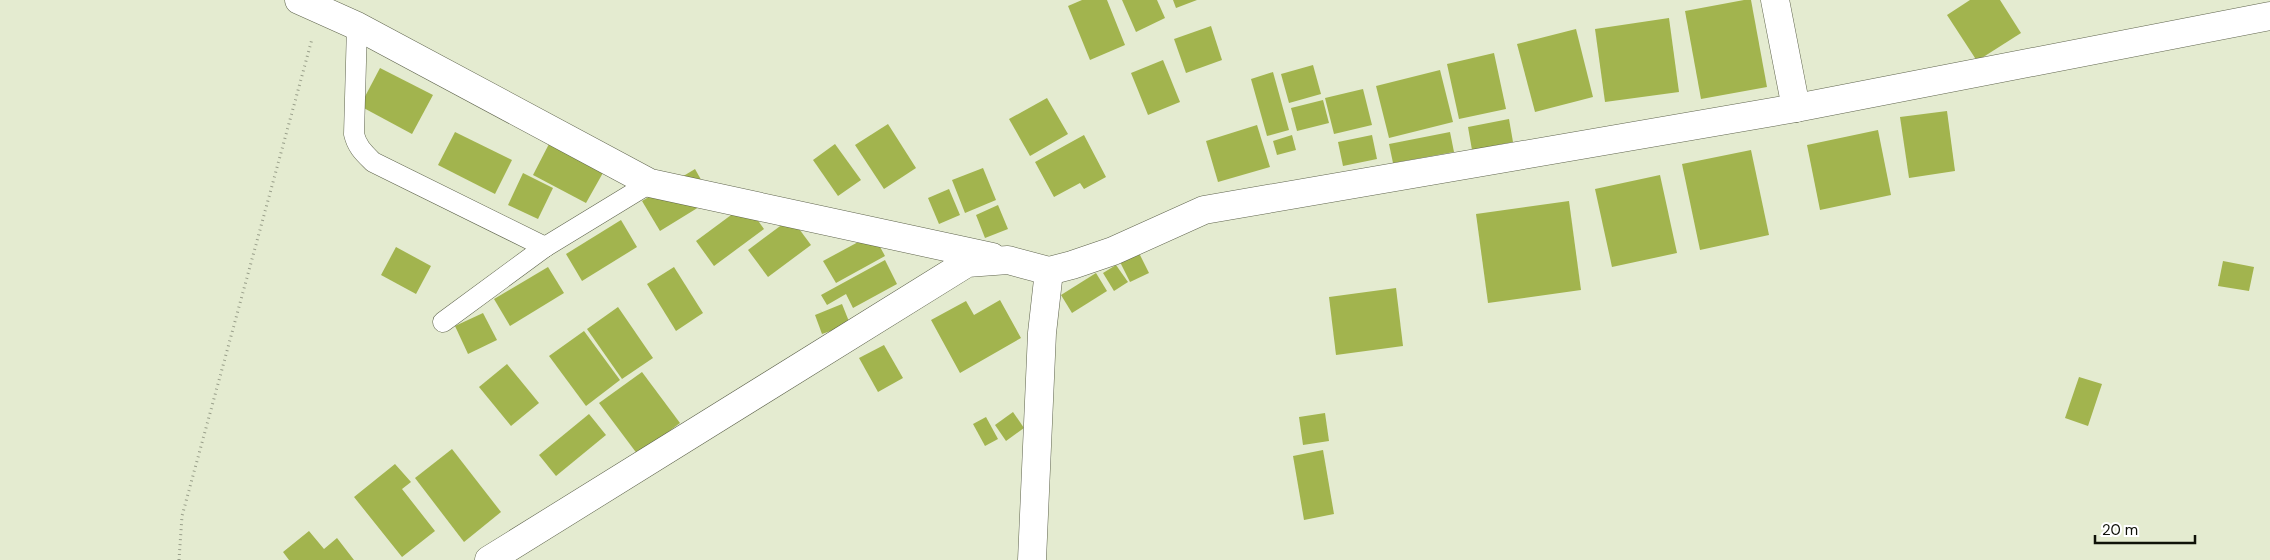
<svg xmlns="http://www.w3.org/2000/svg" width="2270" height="560" viewBox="0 0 2270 560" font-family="'DM Sans',sans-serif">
<rect width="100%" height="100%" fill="#e4ebd0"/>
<g fill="#a2b44e">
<polygon points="1082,0 1107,0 1125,45 1090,60 1068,6"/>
<polygon points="1122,0 1157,0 1165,18 1136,32"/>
<polygon points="1173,0 1197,0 1176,8"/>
<polygon points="1744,0 1751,0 1767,87 1701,99 1685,11"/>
<polygon points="1970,0 2000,0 2021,33 1977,61 1947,15"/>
<polygon points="1669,18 1679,92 1605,102 1595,29"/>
<polygon points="1211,26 1222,60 1186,73 1174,39"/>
<polygon points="1576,29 1593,97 1535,112 1517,44"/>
<polygon points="1494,53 1506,109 1459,119 1447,64"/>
<polygon points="1163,60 1180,102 1148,115 1131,73"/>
<polygon points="1313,65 1321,94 1289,103 1281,74"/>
<polygon points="380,68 433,95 412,134 360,106"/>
<polygon points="1440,70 1453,122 1389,138 1376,86"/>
<polygon points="1273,72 1289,130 1267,136 1251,79"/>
<polygon points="1363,89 1372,125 1334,134 1325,98"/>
<polygon points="1047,98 1068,134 1030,156 1009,119"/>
<polygon points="1323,100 1329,123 1297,131 1291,108"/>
<polygon points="1947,111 1955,171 1909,178 1900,117"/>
<polygon points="1509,119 1513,142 1472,150 1468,127"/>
<polygon points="888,124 916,168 884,189 855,145"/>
<polygon points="1257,125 1270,167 1218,182 1206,141"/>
<polygon points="1878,130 1891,195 1820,210 1807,145"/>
<polygon points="455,132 512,160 495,194 438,165"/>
<polygon points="1450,132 1454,152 1393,163 1389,144"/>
<polygon points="1084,135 1106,177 1084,189 1080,183 1054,197 1035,162"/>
<polygon points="1292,135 1296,150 1277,155 1273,141"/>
<polygon points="1372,135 1377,159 1343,166 1338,142"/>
<polygon points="550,142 604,171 586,203 533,175"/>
<polygon points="835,144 861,180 838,196 813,160"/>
<polygon points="1751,150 1769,235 1700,250 1682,164"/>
<polygon points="983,168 996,200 965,213 952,180"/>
<polygon points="695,169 712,199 660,231 642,201"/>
<polygon points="523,173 553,188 538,219 508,205"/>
<polygon points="1660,175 1677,253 1612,267 1595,189"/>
<polygon points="949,189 960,215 939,224 928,198"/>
<polygon points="1569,201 1581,290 1488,303 1476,214"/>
<polygon points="746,204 764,229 714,266 696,241"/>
<polygon points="998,205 1008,229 985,238 976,215"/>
<polygon points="791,218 811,245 768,277 748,250"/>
<polygon points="621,220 637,247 582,281 566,254"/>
<polygon points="873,234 885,256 836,283 823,261"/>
<polygon points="396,247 431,266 416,294 381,275"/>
<polygon points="1138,251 1149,273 1130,282 1119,260"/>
<polygon points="885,260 897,284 853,308 846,294 827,305 821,295"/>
<polygon points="2223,261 2254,267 2249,291 2218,286"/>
<polygon points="1116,265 1128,282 1114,291 1103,273"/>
<polygon points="548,267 564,293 510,326 494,299"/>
<polygon points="674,267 703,313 676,331 647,284"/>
<polygon points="1096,273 1107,291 1072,313 1061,295"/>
<polygon points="1396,288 1403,346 1336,355 1329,297"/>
<polygon points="1000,300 1021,338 960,373 931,320 966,301 974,315"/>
<polygon points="842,304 850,324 822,334 815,315"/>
<polygon points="618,307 653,358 622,379 587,329"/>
<polygon points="483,313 497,340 468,354 455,326"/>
<polygon points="584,331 620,380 586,406 549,356"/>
<polygon points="884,345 903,378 878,392 859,358"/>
<polygon points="507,364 539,403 511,426 479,387"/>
<polygon points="642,372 680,423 638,455 599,403"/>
<polygon points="2079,377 2102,384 2088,426 2065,418"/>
<polygon points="1013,412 1024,428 1006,441 995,425"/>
<polygon points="1325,413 1329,441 1303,445 1299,417"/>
<polygon points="589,414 606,435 556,476 539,455"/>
<polygon points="986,417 998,439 985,446 973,424"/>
<polygon points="452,449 501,512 464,542 415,478"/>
<polygon points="1323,450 1334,514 1304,520 1293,456"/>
<polygon points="395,464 411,482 402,489 435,531 402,557 354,497"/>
<polygon points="309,531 324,549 337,538 354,560 289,560 283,552"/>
</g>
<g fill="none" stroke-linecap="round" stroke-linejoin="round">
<defs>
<g id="lane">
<path d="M357,26L354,134C357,147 364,153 373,162L545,247"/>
<polyline points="443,322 545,247 650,183"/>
</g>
<g id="street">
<polyline points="299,0 357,26 650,183 992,257"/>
<polyline points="1775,0 1796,108"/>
<polyline points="489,560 967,263 1008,260 1049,271 1072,265 1113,251 1204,210 1796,108 2270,16"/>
<polyline points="1032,560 1042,333 1049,271"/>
</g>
</defs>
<use href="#lane" stroke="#5f644d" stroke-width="21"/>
<use href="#street" stroke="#5f644d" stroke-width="29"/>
<polyline stroke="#999f8a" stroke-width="3" stroke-dasharray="1 4" stroke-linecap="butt" points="179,560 182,516 312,39"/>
<use href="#lane" stroke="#fff" stroke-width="20"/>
<use href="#street" stroke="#fff" stroke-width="28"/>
</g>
<path d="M2095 535v8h100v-8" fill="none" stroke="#0f1108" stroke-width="2.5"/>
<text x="2102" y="535" font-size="15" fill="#0f1108" stroke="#ffffff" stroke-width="4" paint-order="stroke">20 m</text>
</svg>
